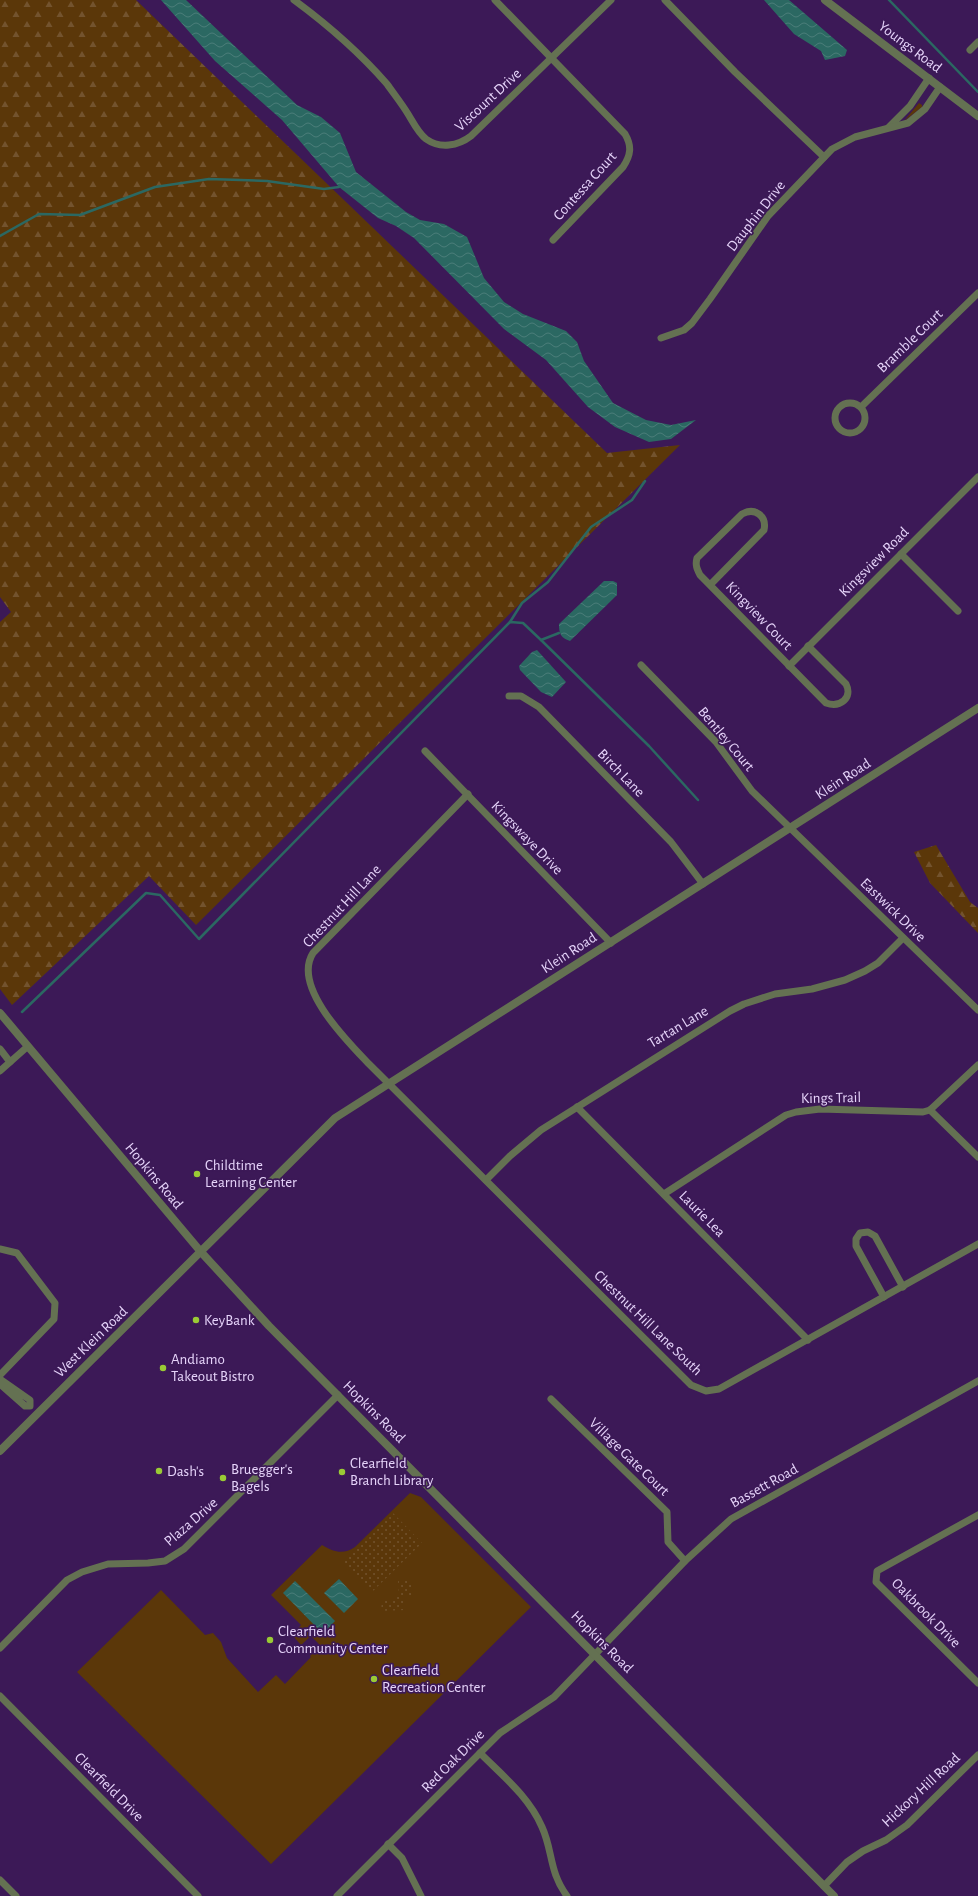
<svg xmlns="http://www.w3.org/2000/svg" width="978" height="1896" viewBox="0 0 978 1896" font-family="'Alegreya Sans',sans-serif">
<defs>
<pattern id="forest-firs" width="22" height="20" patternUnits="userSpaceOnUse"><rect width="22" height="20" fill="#5b3709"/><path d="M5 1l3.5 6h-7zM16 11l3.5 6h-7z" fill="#73532e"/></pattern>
<pattern id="park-dots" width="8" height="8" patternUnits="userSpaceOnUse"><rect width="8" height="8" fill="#5b3709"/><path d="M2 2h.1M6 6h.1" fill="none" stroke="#73532e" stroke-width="1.8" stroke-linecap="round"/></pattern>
<pattern id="water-waves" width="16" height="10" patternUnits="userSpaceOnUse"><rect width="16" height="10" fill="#2b6862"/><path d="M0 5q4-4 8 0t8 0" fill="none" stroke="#4a7d79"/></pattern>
</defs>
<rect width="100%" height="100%" fill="#3c1957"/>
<g fill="#5b3709">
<polygon points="919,103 922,105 922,107 904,121"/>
<path d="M410,1493L421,1497L531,1607L271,1864L77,1672L161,1590L205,1635L213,1633L221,1642L227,1658L258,1692L276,1675L285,1684L311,1657L310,1656L320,1645L311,1636L301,1645L292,1635L301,1625L271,1595L322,1545C334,1552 343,1555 355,1547Z"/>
</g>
<g fill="url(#forest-firs)">
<polygon points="0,0 136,0 607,453 680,445 196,925 149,876 12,1005 0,989 0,622 11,612 0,597"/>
<polygon points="936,845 970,902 978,908 978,933 930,883 914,852"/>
</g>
<g fill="url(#park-dots)">
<polygon points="393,1513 422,1543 372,1592 343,1562"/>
<polygon points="398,1580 411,1580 411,1595 405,1596 405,1610 381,1611 382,1600 394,1599 394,1595 399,1595"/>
</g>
<g fill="url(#water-waves)">
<polygon points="161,0 186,0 297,105 321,117 340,133 356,172 406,212 420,220 444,224 467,237 484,278 504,302 523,314 566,331 577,342 584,361 613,403 646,420 671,425 696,420 671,439 649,442 615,427 588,407 546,360 504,329 414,238 396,226 378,218 339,187 282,120 215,61"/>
<polygon points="764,0 789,0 847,50 845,56 825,60 821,51 794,34"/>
<path d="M604,581H613L617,583V595L570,641C561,638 559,634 559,624Z"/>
<polygon points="537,650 566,682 552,697 541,692 520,670 519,666 532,652"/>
<polygon points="339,1579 358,1599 344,1613 324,1593"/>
<polygon points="295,1581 335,1621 323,1634 283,1593"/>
</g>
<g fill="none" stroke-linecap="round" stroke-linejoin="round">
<g stroke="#2b6862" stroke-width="2.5">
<polyline points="889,0 978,92"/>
<polyline points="0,236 39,214 80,215 155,187 209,179 267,181 324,189 339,187"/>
<polyline points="510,622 522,603 548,582 591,527 632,500 645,481"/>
<polyline points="541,640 559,633"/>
<polyline points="22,1012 146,893 160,895 199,939 510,622 523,623 541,640 649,746 698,800"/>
</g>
<g stroke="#647152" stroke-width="7">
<path d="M294,0C328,25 359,52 387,84C394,94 402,104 408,114C413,122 418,133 426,139C440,149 458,146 471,136L611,0"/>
<path d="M495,0L625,134C632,146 631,155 623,167L553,240"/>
<polyline points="665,0 735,72 824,157"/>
<polyline points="970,50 978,42"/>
<polyline points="889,127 910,106 929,78"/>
<polyline points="661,338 684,330 692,323 710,299 768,216 832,149 855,137 908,123 925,109 940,87"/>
<circle cx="850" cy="418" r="15"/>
<polyline points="861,407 978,293"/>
<polyline points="901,554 958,611"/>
<path d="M710,585L764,530C767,516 755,507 742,514L697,558C695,565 697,569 700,575L826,703C840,708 853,698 846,684L808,646"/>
<polyline points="641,665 716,742 752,791 978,1010"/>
<polyline points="789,666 978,477"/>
<polyline points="509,696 521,696 539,707 671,842 703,884"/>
<polyline points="425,751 611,943"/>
<path d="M468,794L313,953C292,986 346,1040 368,1063L691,1385L706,1391L719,1389L978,1244"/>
<polyline points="0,1049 10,1062"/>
<polyline points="0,1071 27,1047"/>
<polyline points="577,1107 808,1340"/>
<polyline points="930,1110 978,1157"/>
<polyline points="486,1180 510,1156 541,1130 730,1011 744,1004 775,994 812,989 845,980 865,971 878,963 903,938"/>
<polyline points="664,1194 786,1115 796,1112 820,1109 923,1112 930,1110 978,1065"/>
<polyline points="0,1249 17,1253 55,1303 54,1319 0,1375"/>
<polyline points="884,1297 856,1246 856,1239 860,1233 868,1232 875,1236 903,1287"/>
<polyline points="0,1379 30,1400 30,1406 25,1406 0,1384"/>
<polyline points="551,1399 667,1512 668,1542 685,1561"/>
<polyline points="978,1515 877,1571 876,1582 978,1683"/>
<polyline points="0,1648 67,1580 82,1572 108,1564 148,1563 165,1561 184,1549 338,1395"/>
<polyline points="0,1696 198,1896"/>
<path d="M480,1753C503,1776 529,1797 542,1827C553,1851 549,1872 567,1896"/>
<polyline points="388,1844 402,1858 421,1896"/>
<polyline points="0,1880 16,1896"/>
<polyline points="824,1886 847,1862 863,1851 886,1840 907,1825 978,1755"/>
<polyline points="337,1896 500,1733 554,1697 685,1561 731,1519 978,1381"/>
</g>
<g stroke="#647152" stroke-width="8">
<polyline points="825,0 978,116"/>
<polyline points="0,1013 201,1252 269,1326 834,1896"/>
<polyline points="0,1451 335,1118 978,708"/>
</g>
</g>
<g fill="#9acb35" stroke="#3c1957" stroke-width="1.5">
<circle cx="197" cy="1174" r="4"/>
<circle cx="196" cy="1320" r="4"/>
<circle cx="163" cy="1368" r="4"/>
<circle cx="159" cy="1471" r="4"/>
<circle cx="342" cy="1472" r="4"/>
<circle cx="223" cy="1478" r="4"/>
<circle cx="270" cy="1640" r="4"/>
<circle cx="374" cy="1679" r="4"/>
</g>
<g text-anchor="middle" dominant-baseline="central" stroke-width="3.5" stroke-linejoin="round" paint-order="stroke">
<g font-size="15" fill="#e6d4fa" stroke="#3c1957">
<text transform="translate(910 47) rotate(37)">Youngs Road</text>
<text transform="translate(488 100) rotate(-43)">Viscount Drive</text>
<text transform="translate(585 186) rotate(-48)">Contessa Court</text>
<text transform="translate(756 216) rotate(-52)">Dauphin Drive</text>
<text transform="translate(910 341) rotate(-44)">Bramble Court</text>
<text transform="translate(874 562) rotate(-45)">Kingsview Road</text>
<text transform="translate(759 616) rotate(46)">Kingview Court</text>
<text transform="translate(726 739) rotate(50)">Bentley Court</text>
<text transform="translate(621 773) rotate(46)">Birch Lane</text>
<text transform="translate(843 779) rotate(-33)">Klein Road</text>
<text transform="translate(527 838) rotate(46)">Kingswaye Drive</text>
<text transform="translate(342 906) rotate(-47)">Chestnut Hill Lane</text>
<text transform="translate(893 910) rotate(44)">Eastwick Drive</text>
<text transform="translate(569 953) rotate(-33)">Klein Road</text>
<text transform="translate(678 1027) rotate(-31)">Tartan Lane</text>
<text transform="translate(831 1098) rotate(-1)">Kings Trail</text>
<text transform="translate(154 1176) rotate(50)">Hopkins Road</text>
<text transform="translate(702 1214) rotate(45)">Laurie Lea</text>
<text transform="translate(648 1323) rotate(44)">Chestnut Hill Lane South</text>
<text transform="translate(91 1342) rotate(-44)">West Klein Road</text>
<text transform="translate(374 1412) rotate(45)">Hopkins Road</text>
<text transform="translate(629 1457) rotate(44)">Village Gate Court</text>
<text transform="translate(764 1486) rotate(-29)">Bassett Road</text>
<text transform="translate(191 1522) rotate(-41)">Plaza Drive</text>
<text transform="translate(926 1613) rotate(45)">Oakbrook Drive</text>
<text transform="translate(602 1642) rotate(45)">Hopkins Road</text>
<text transform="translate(453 1761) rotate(-45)">Red Oak Drive</text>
<text transform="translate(109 1787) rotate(45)">Clearfield Drive</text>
<text transform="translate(921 1790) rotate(-43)">Hickory Hill Road</text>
</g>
<g font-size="15" fill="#e6d4fa" stroke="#3c1957" text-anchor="start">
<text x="205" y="1165">Childtime<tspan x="205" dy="17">Learning Center</tspan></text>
<text x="204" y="1320">KeyBank</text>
<text x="171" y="1359">Andiamo<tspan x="171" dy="17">Takeout Bistro</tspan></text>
<text x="350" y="1463">Clearfield<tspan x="350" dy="17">Branch Library</tspan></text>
<text x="231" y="1469">Bruegger's<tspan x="231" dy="17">Bagels</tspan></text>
<text x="167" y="1471">Dash's</text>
<text x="278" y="1631">Clearfield<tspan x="278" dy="17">Community Center</tspan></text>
<text x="382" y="1670">Clearfield<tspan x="382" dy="17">Recreation Center</tspan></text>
</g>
</g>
</svg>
